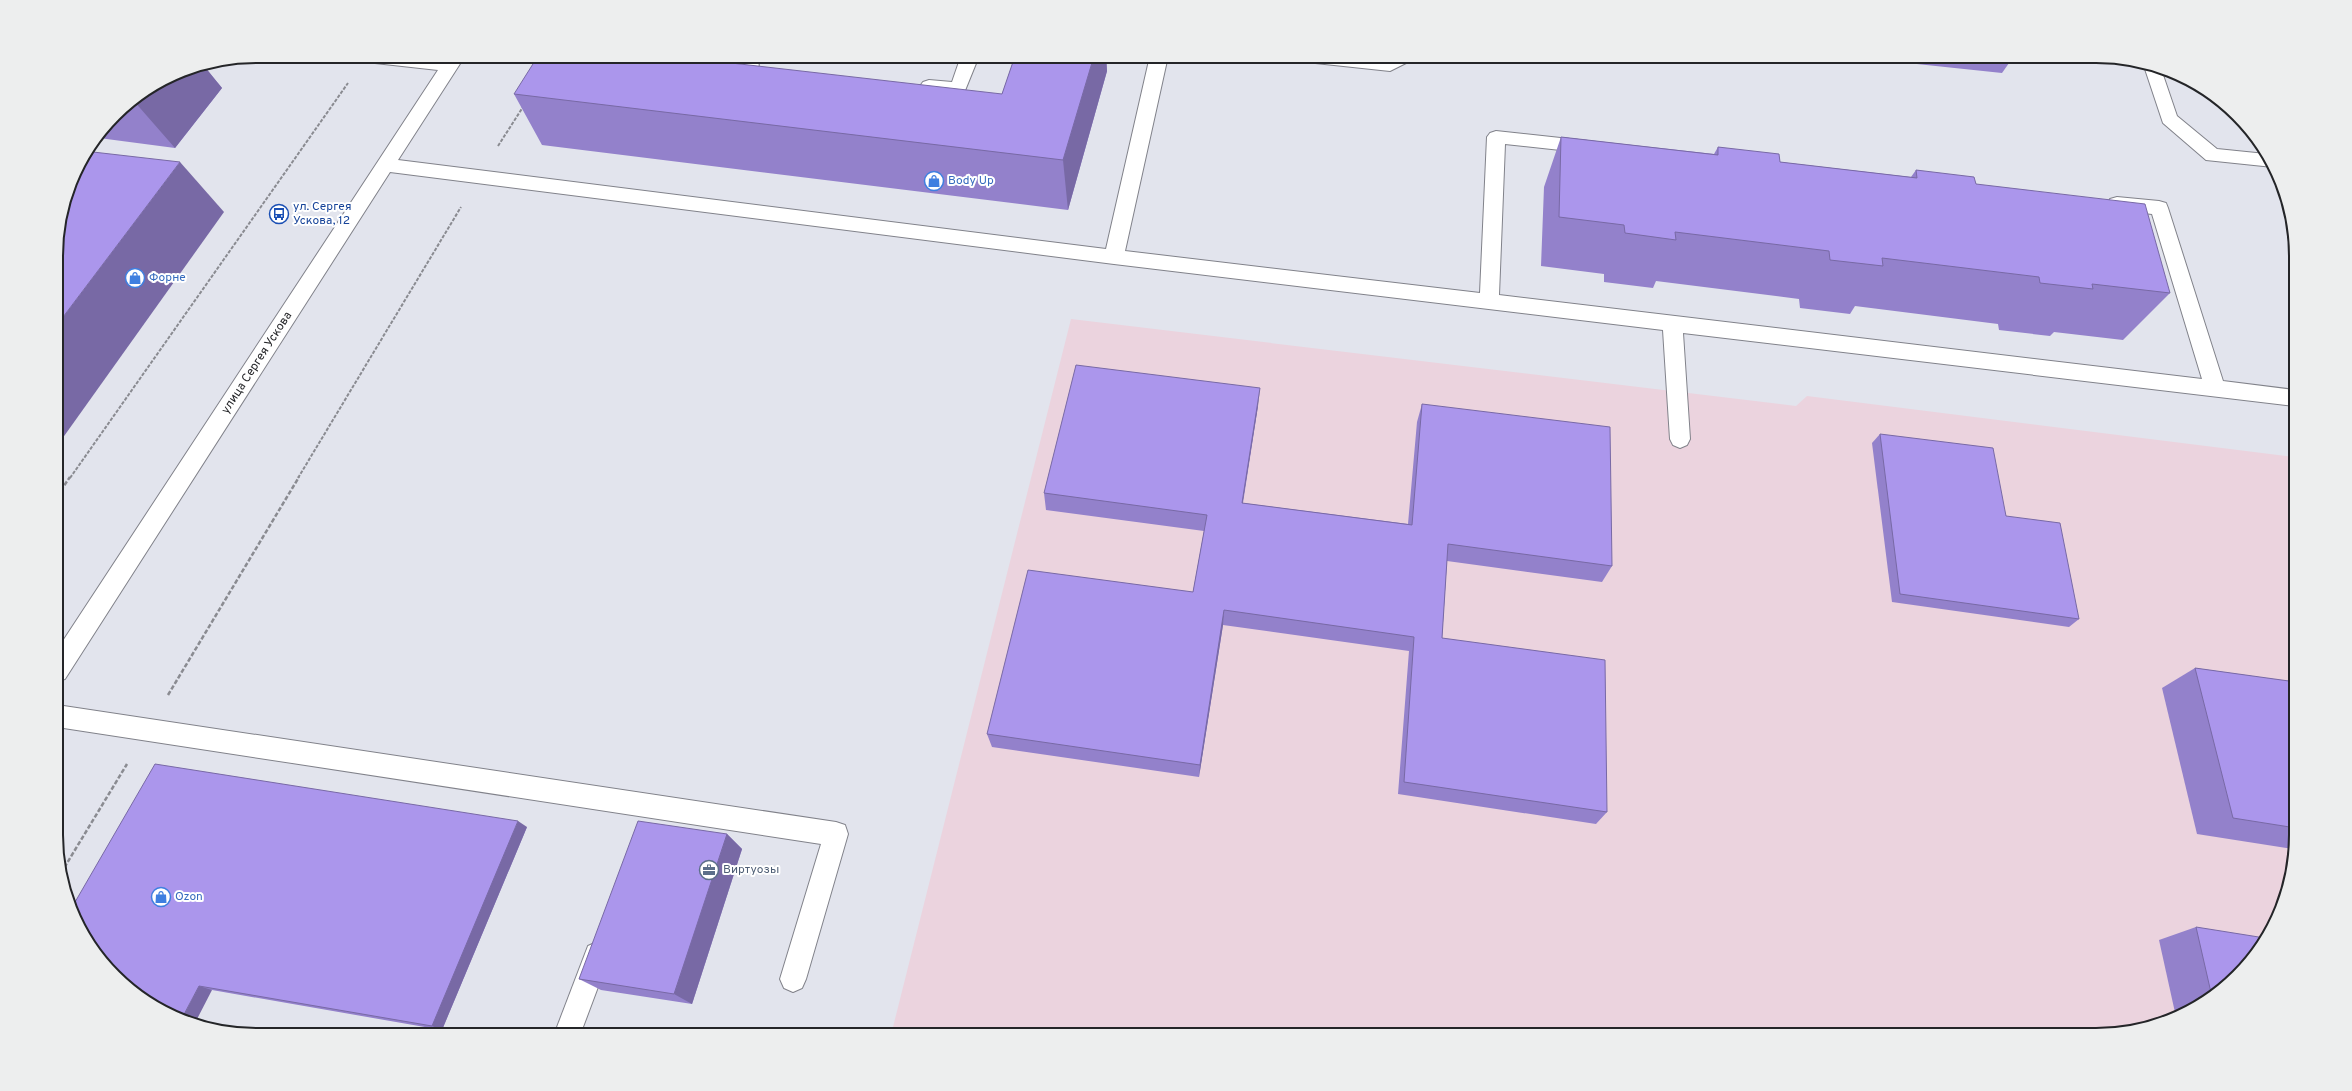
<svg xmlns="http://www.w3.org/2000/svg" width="2352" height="1091" viewBox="0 0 2352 1091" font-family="Overpass,sans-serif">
<rect width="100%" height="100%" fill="#e2e4ed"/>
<polygon fill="#ebd3de" points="1071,319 1796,406 1807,396 2295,457 2296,835 2281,912 2247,967 2207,1001 2160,1024 2109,1035 891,1035"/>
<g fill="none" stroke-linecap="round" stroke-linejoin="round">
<defs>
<g id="minor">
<polygon points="357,56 415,56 445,60 447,56 465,56 398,160 1106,249 1150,56 1168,56 1125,251 1480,293 1487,137 1490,133 1496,131 1588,141 1594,142 1597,147 1594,152 1588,153 1505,144 1499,295 2202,379 2152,214 2110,209 2108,204 2110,199 2117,197 2159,201 2166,203 2168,208 2223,381 2295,390 2295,406 1683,333 1690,439 1687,445 1680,448 1673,445 1670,439 1663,330 1114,264 390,172 65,679 57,681 57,650 438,70 366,62 360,60"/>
<path d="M714,56H732L756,61L759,65L756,69C744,73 726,70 714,66L711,62Z"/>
<polygon points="961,56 979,56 964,93 958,95 923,90 920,86 923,82 929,80 952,82"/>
<polygon points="1297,56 1360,56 1387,59 1393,56 1415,56 1412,60 1390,71 1306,62 1300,60"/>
<polygon points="2144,66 2161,69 2177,116 2217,149 2266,154 2273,167 2206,160 2163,123"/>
<polygon points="57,705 836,822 845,825 848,834 806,979 802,988 793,992 784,988 780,979 821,844 57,727"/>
<polygon points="597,942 606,946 610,955 580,1035 554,1035 588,946"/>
</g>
</defs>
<use href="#minor" stroke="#81828a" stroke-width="2"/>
<g stroke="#8a8b91" stroke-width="2" stroke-dasharray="3.5 1.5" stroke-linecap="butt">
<polyline points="498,146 523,107"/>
<polyline points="70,478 348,83"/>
<polyline points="298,478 461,207"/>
</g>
<g stroke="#8a8b91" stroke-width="2.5" stroke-dasharray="4.5 2" stroke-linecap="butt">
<polyline points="57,496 70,477"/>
<polyline points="168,695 299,477"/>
<polyline points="61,873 127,764"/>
</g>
<use href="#minor" fill="#fff" fill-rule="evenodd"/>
</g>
<g fill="#9381cb">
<polygon points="1015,56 1106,56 1107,71 1068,210 542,145 514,94 1002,94"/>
<polygon points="1841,56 2014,56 2002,73"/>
<polygon points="204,66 222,88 175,148 99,138 124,106 180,71"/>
<polygon points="2228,108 2238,118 2226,110"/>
<polygon points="1561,137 1714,154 1718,147 1780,162 1911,177 1916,170 1976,184 2170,293 2123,340 2054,332 2050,336 1999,330 1998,324 1855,306 1850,314 1800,308 1799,299 1656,281 1653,288 1604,282 1604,274 1541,266 1544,187"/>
<polygon points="1422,404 1612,566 1602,582 1447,561 1442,638 1607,812 1596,824 1398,794 1409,651 1223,625 1199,777 992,747 987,734 1193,592 1204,531 1046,510 1044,493 1258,406 1243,503 1408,524 1417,422"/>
<polygon points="1880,434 2006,516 2079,619 2069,627 1892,602 1872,443"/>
<polygon points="2195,668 2296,682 2296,835 2293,849 2197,834 2162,688"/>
<polygon points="527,827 442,1030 212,990 134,994"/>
<polygon points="727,834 742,849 692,1004 601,990 579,979"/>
<polygon points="2196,927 2247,967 2207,1001 2176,1017 2159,940"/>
</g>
<g fill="#7869a5">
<polygon points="1094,56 1106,56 1107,71 1068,210 1063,160"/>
<polygon points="204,66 222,88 175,148 133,100 180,71"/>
<polygon points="180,162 224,212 57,446 57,325"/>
<polygon points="1260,388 1258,406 1240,519 1242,503"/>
<polygon points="1224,610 1223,625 1199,777 1200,765"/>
<polygon points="518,821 527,827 442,1030 432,1026"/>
<polygon points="727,834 742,849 692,1004 674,994"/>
<polygon points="199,986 212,990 195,1023 181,1020"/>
</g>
<g fill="#ab96ec" stroke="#7869a5">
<polygon points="538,56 670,56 1002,94 1015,56 1094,56 1063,160 514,94"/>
<polygon points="1561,137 1718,155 1718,147 1779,154 1780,162 1917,178 1916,170 1974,177 1976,184 2145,204 2170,293 2092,284 2093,289 2040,283 2039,277 1882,258 1883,266 1830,260 1829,251 1675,232 1676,240 1625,233 1624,225 1559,217"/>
<polygon points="93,152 180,162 57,325 56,243 75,175"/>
<polygon points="1076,365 1260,388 1242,503 1412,525 1422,404 1610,427 1612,566 1448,544 1442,638 1605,660 1607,812 1404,782 1414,637 1224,610 1200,765 987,734 1028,570 1193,592 1207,515 1044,493"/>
<polygon points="1880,434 1993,448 2006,516 2060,523 2079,619 1900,594"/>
<polygon points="2195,668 2296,682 2296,828 2233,818"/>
<polygon points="155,764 518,821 432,1026 199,986 181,1020 179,1020 134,994 97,957 71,911 71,909"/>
<polygon points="638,821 727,834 674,994 579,979"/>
<polygon points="2196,927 2265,938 2247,967 2212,997"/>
</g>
<defs>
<symbol id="shop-ring" viewBox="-11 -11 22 22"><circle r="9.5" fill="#fff" stroke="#3f7fe0" stroke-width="1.5"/><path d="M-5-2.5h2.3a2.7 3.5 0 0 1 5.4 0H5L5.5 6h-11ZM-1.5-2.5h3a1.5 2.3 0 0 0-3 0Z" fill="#3f7fe0"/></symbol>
<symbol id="bus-ring" viewBox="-11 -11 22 22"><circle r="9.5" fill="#fff" stroke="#1a4fb4" stroke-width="1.5"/><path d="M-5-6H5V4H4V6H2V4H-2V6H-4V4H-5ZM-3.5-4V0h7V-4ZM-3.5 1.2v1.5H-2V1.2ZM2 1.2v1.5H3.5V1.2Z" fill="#1a4fb4"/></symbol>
<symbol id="office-ring" viewBox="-11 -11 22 22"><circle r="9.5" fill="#fff" stroke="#5c6f8a" stroke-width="1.5"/><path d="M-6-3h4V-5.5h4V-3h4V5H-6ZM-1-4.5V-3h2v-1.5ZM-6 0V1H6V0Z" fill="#5c6f8a"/></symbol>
</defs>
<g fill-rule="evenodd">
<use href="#shop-ring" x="923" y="170" width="22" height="22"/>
<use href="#bus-ring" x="268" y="203" width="22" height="22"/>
<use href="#shop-ring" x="124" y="267" width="22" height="22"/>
<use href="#office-ring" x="698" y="859" width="22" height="22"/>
<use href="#shop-ring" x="150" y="886" width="22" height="22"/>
</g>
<g text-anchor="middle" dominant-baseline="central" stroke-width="4" stroke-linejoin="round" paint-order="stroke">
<g font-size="12" fill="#366cbe" stroke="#fff" text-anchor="start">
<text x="948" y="181">Body Up</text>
<text x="149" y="278">Форне</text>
<text x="175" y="897">Ozon</text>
</g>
<g font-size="12" fill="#164399" stroke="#fff" text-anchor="start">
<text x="293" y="207">ул. Сергея<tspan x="293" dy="14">Ускова, 12</tspan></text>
</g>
<g font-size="12" fill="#242528" stroke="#fff">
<text transform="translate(257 363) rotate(-57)">улица Сергея Ускова</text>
</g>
<g font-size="12" fill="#4e5e75" stroke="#fff" text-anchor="start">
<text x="723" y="870">Виртуозы</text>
</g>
</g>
<path d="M0 0H2352V1091H0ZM256 63H2096A193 193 0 0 1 2289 256V835A193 193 0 0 1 2096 1028H256A193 193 0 0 1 63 835V256A193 193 0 0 1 256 63Z" fill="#edeeee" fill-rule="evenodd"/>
<path fill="none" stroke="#242528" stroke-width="2" d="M256 63H2096A193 193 0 0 1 2289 256V835A193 193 0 0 1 2096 1028H256A193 193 0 0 1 63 835V256A193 193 0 0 1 256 63Z"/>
</svg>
